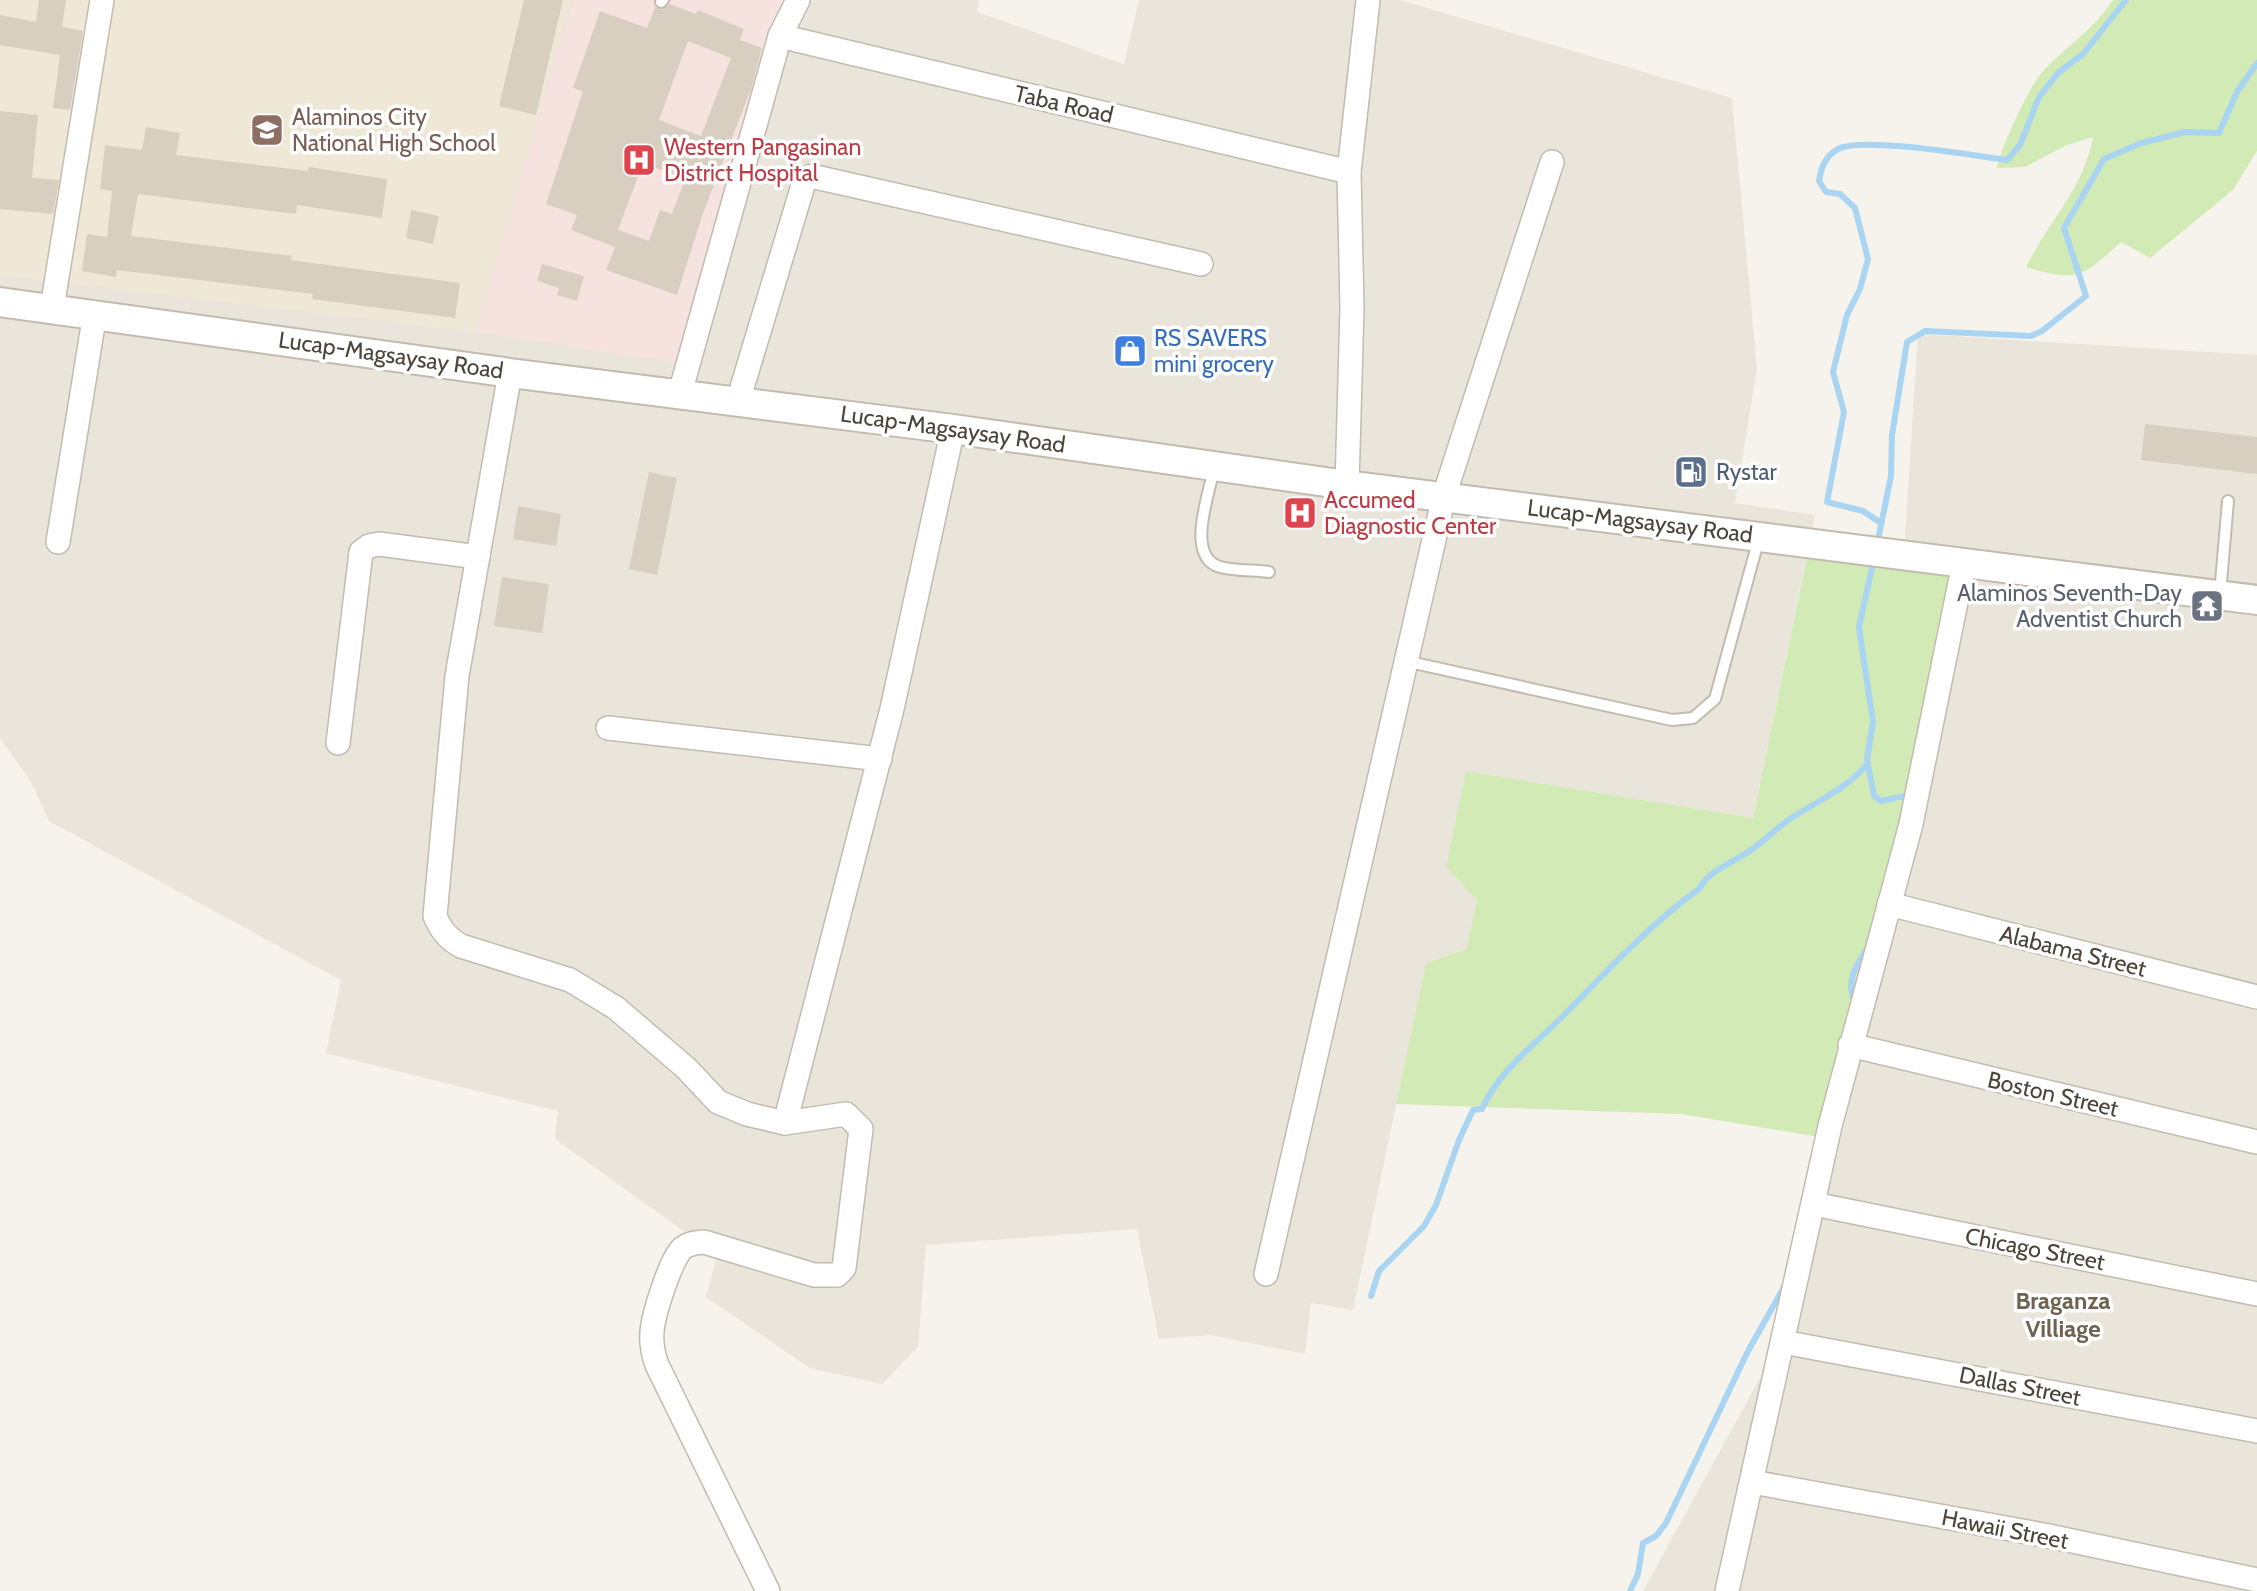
<svg xmlns="http://www.w3.org/2000/svg" width="2257" height="1591" viewBox="0 0 2257 1591" font-family="Cabin,sans-serif">
<rect width="100%" height="100%" fill="#f6f3ec"/>
<g fill="#eae5da">
<polygon points="0,0 979,0 977,12 1124,64 1139,0 1400,0 1732,98 1757,369 1735,503 1815,515 1753,818 1466,771 1477,899 1466,949 1426,963 1353,1310 1311,1303 1305,1354 1210,1335 1159,1339 1137,1229 926,1245 918,1347 882,1384 810,1368 706,1297 717,1255 555,1139 558,1111 326,1053 341,980 49,821 30,780 0,738"/>
<polygon points="1918,334 2257,355 2257,1591 1643,1591 1804,1298 1975,561 1904,551"/>
</g>
<polygon fill="#efe8d6" points="0,0 572,0 476,332 0,275"/>
<polygon fill="#f6e3e0" points="573,0 801,0 695,365 476,332"/>
<g fill="#d2eab5">
<path d="M2113,0H2257V151L2233,190L2150,258L2121,242C2084,276 2077,283 2026,267C2048,222 2084,188 2093,137L2067,145L2025,167L1997,168C2001,147 2030,84 2044,70C2068,45 2092,31 2113,0Z"/>
<polygon points="1808,552 1964,578 1832,1139 1681,1114 1396,1104 1426,963 1466,949 1477,900 1446,867 1466,771 1753,818"/>
</g>
<g fill="none" stroke-linecap="round" stroke-linejoin="round">
<g stroke="#a9d4f2" stroke-width="6">
<path d="M1881,523L1863,511L1827,502L1844,412L1833,372L1847,315L1860,289L1868,259L1855,208L1840,194L1826,192L1819,181C1821,168 1825,156 1838,149C1862,136 1975,156 2007,160L2020,145L2039,97L2058,73L2083,54L2126,0"/>
<polyline points="1877,545 1891,476 1892,435 1907,342 1925,331 2031,336 2042,331 2086,296 2064,228 2104,159 2141,143 2185,132 2219,133 2237,92 2257,63"/>
<polyline points="1874,559 1859,627 1873,722 1867,759 1874,796 1881,801 1909,795 1909,800"/>
<path d="M1855,1003C1845,981 1856,966 1868,947"/>
<path d="M1371,1296L1379,1271L1424,1226L1436,1205L1459,1140L1473,1110L1482,1109C1498,1072 1534,1045 1562,1017C1605,973 1649,925 1699,889C1709,870 1734,862 1751,850C1766,840 1778,826 1793,817C1819,800 1848,788 1868,763"/>
<polyline points="1630,1591 1638,1574 1643,1543 1656,1536 1666,1523 1747,1353 1785,1285"/>
</g>
</g>
<g fill="#d8cfc1" fill-rule="evenodd">
<polygon points="39,0 66,0 62,27 83,31 70,110 53,108 60,55 0,45 0,15 36,22"/>
<polygon points="524,0 563,0 536,115 499,106"/>
<path d="M670,4L696,14L698,10L744,29L740,40L762,48L751,89L703,213L677,295L606,270L615,247L571,230L577,215L546,204L583,91L573,88L600,11L647,28L655,7L662,10ZM688,41L731,58L701,136L659,120ZM643,163L685,179L672,214L660,210L649,241L618,230Z"/>
<polygon points="0,111 38,115 32,178 59,180 53,214 0,209"/>
<polygon points="146,127 180,133 176,155 308,171 309,167 387,179 382,218 297,205 296,214 138,194 131,236 292,256 291,260 460,283 455,318 312,299 313,294 117,270 116,277 82,271 87,234 107,237 112,191 100,189 105,145 142,150"/>
<polygon points="411,210 439,216 433,244 406,238"/>
<polygon points="542,264 584,276 577,301 557,295 559,288 537,281"/>
<polygon points="2145,424 2257,437 2257,474 2141,460"/>
<polygon points="649,472 677,478 657,575 629,569"/>
<polygon points="518,506 561,514 556,546 513,539"/>
<polygon points="502,577 549,584 542,633 494,626"/>
</g>
<g fill="none" stroke-linecap="round" stroke-linejoin="round">
<defs>
<g id="service">
<polyline points="661,2 663,0"/>
<path d="M1214,469C1209,494 1185,557 1220,567C1235,571 1254,570 1269,572"/>
<polyline points="2220,594 2228,501"/>
<polyline points="1405,661 1672,720 1693,718 1715,699 1759,538"/>
</g>
<g id="minor">
<polyline points="780,36 1349,172"/>
<polyline points="52,308 102,0"/>
<path d="M510,373L457,676L435,916C441,930 447,938 461,946L570,980L616,1008L686,1068L718,1102L747,1114L785,1123L846,1114L861,1129L844,1268L837,1275H814L704,1242C696,1243 689,1243 683,1248C671,1257 653,1316 652,1332C651,1343 653,1354 657,1365L768,1591"/>
<polyline points="680,393 780,36 798,0"/>
<polyline points="738,401 804,182 811,176 1201,264"/>
<polyline points="1347,485 1352,308 1349,172 1368,0"/>
<polyline points="58,542 95,313"/>
<polyline points="608,728 880,759"/>
<polyline points="338,743 361,552 369,546 379,544 478,557"/>
<polyline points="1889,904 2257,997"/>
<polyline points="1850,1045 2257,1142"/>
<polyline points="785,1123 892,709 953,429"/>
<polyline points="1814,1204 2257,1294"/>
<polyline points="1266,1274 1444,496 1552,162"/>
<polyline points="1783,1342 2257,1431"/>
<polyline points="1752,1482 2044,1535 2257,1580"/>
<polyline points="1727,1591 1830,1126 1911,824 1964,563"/>
</g>
<polyline id="tertiary" points="0,302 510,373 953,429 1347,485 2257,600"/>
</defs>
<use href="#service" stroke="#c2bbae" stroke-width="14"/>
<use href="#minor" stroke="#c2bbae" stroke-width="26"/>
<use href="#tertiary" stroke="#c2bbae" stroke-width="32"/>
<use href="#service" stroke="#fff" stroke-width="10"/>
<use href="#minor" stroke="#fff" stroke-width="23"/>
<use href="#tertiary" stroke="#fff" stroke-width="28"/>
</g>
<defs>
<symbol id="school-square" viewBox="-11 -11 22 22"><rect x="-9" y="-9" width="18" height="18" rx="4" fill="#8d6e63" stroke="#fff"/><path d="M0-5L7-2L0 1L-7-2ZM-4 1L0 2.5L4 1V4Q0 6-4 4Z" fill="#fff"/></symbol>
<symbol id="hospital-square" viewBox="-11 -11 22 22"><rect x="-9" y="-9" width="18" height="18" rx="4" fill="#e0444e" stroke="#fff"/><path d="M-5-5h3v3.5h4V-5h3V5h-3V1.5h-4V5h-3Z" fill="#fff"/></symbol>
<symbol id="shop-square" viewBox="-11 -11 22 22"><rect x="-9" y="-9" width="18" height="18" rx="4" fill="#3f7fe0" stroke="#fff"/><path d="M-5-2.5h2.3a2.7 3.5 0 0 1 5.4 0H5L5.5 6h-11ZM-1.5-2.5h3a1.5 2.3 0 0 0-3 0Z" fill="#fff"/></symbol>
<symbol id="fuel-square" viewBox="-11 -11 22 22"><rect x="-9" y="-9" width="18" height="18" rx="4" fill="#5c6f8a" stroke="#fff"/><path d="M-5.5-6h7V0h2V4h1.3V-2.5L3-4.5l.8-.8L6-3V5H2.5V1h-1V6h-7ZM-4.2-4.7v3.2H.2V-4.7Z" fill="#fff"/></symbol>
<symbol id="temple-square" viewBox="-11 -11 22 22"><rect x="-9" y="-9" width="18" height="18" rx="4" fill="#6b7280" stroke="#fff"/><path d="M0-6L5-2H3V0L6.5 2.5H4V6H1.5V3h-3V6H-4V2.5H-6.5L-3 0V-2H-5Z" fill="#fff"/></symbol>
</defs>
<g fill-rule="evenodd">
<use href="#school-square" x="248" y="111" width="38" height="38"/>
<use href="#hospital-square" x="620" y="141" width="38" height="38"/>
<use href="#shop-square" x="1111" y="332" width="38" height="38"/>
<use href="#fuel-square" x="1672" y="453" width="38" height="38"/>
<use href="#hospital-square" x="1281" y="494" width="38" height="38"/>
<use href="#temple-square" x="2188" y="587" width="38" height="38"/>
</g>
<g text-anchor="middle" dominant-baseline="central" stroke-width="7" stroke-linejoin="round" paint-order="stroke">
<g font-size="23" fill="#4b4439" stroke="#fff">
<text transform="translate(1064 104) rotate(13)">Taba Road</text>
<text transform="translate(391 355) rotate(8)">Lucap-Magsaysay Road</text>
<text transform="translate(953 429) rotate(8)">Lucap-Magsaysay Road</text>
<text transform="translate(1640 521) rotate(7)">Lucap-Magsaysay Road</text>
<text transform="translate(2073 951) rotate(14)">Alabama Street</text>
<text transform="translate(2053 1094) rotate(13)">Boston Street</text>
<text transform="translate(2035 1249) rotate(11)">Chicago Street</text>
<text transform="translate(2020 1386) rotate(11)">Dallas Street</text>
<text transform="translate(2005 1529) rotate(11)">Hawaii Street</text>
</g>
<g font-size="23" fill="#785e54" stroke="#fff" text-anchor="start">
<text x="292" y="117">Alaminos City<tspan x="292" dy="26">National High School</tspan></text>
</g>
<g font-size="23" fill="#be3a42" stroke="#fff" text-anchor="start">
<text x="664" y="147">Western Pangasinan<tspan x="664" dy="26">District Hospital</tspan></text>
<text x="1324" y="500">Accumed<tspan x="1324" dy="26">Diagnostic Center</tspan></text>
</g>
<g font-size="23" fill="#366cbe" stroke="#fff" text-anchor="start">
<text x="1154" y="338">RS SAVERS<tspan x="1154" dy="26">mini grocery</tspan></text>
</g>
<g font-size="23" fill="#4e5e75" stroke="#fff" text-anchor="start">
<text x="1716" y="472">Rystar</text>
</g>
<g font-size="23" fill="#5b616d" stroke="#fff" text-anchor="end">
<text x="2182" y="593">Alaminos Seventh-Day<tspan x="2182" dy="26">Adventist Church</tspan></text>
</g>
<g font-size="24" font-weight="bold" fill="#6e6250" stroke="#fff">
<text x="2063" y="1300">Braganza<tspan x="2063" dy="28">Villiage</tspan></text>
</g>
</g>
</svg>
